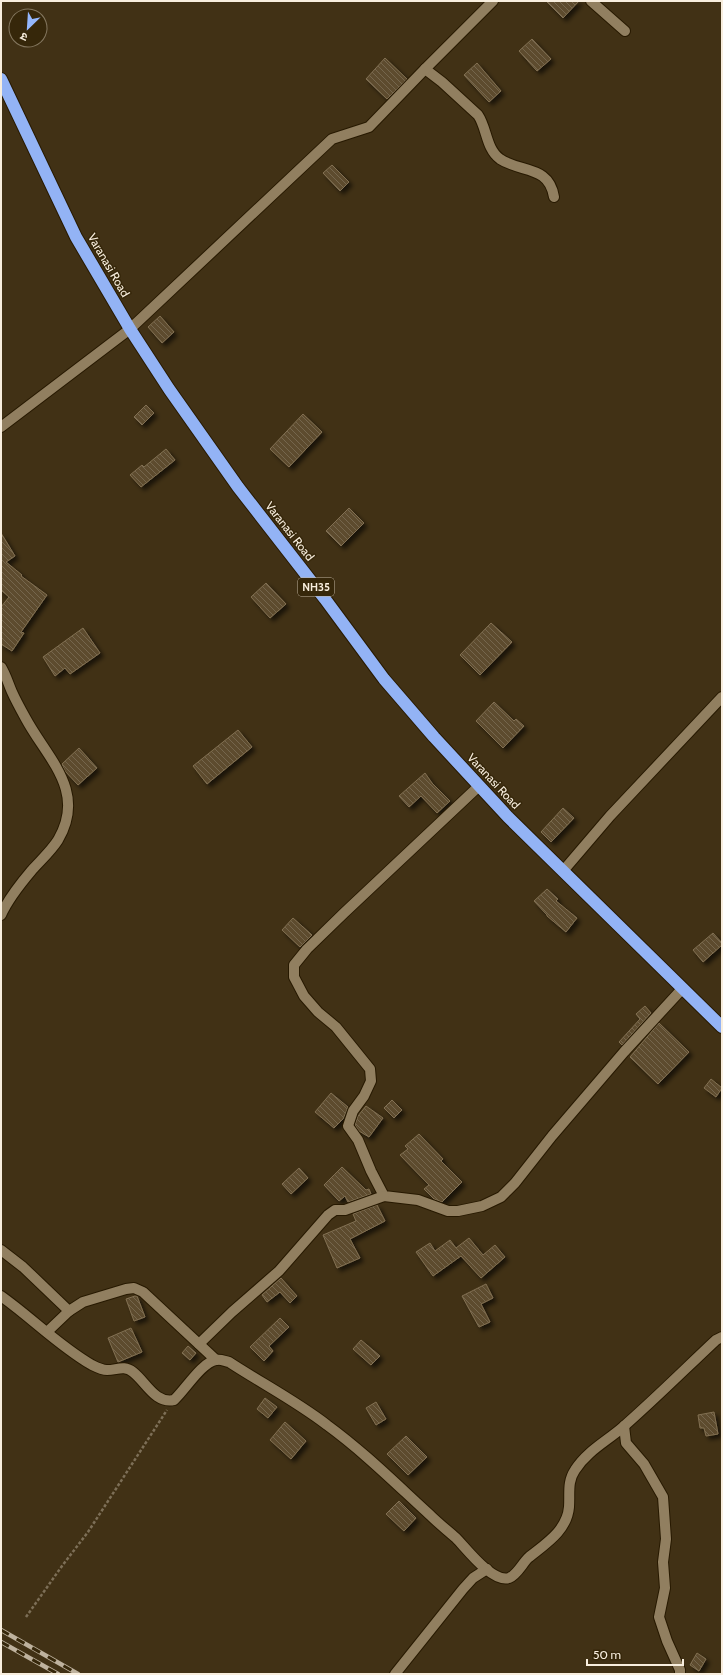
<svg xmlns="http://www.w3.org/2000/svg" width="723" height="1675" viewBox="0 0 723 1675" font-family="Cabin,'Noto Sans Devanagari',sans-serif">
<defs>
<pattern id="building-back-hatch" width="6" height="6" patternUnits="userSpaceOnUse"><rect width="6" height="6" fill="#5d4c2f"/><path d="M-1 5l2 2M0 0l6 6M5-1l2 2" fill="none" stroke="#75664d"/></pattern>
<filter id="shadow"><feDropShadow dx="3.5" dy="3.5" stdDeviation="2" flood-color="#0009"/></filter>
</defs>
<rect width="100%" height="100%" fill="#413115"/>
<g fill="url(#building-back-hatch)" stroke="#827052" filter="url(#shadow)">
<polygon points="546,1 579,1 563,18"/>
<polygon points="532,39 551,59 537,71 519,51"/>
<polygon points="385,58 407,79 387,99 366,79"/>
<polygon points="477,63 501,91 489,102 464,75"/>
<polygon points="332,165 349,182 340,191 323,173"/>
<polygon points="160,316 174,332 162,343 148,327"/>
<polygon points="146,405 154,413 142,425 134,417"/>
<polygon points="303,414 322,432 289,467 270,449"/>
<polygon points="166,449 175,460 141,487 130,475 142,465 144,467"/>
<polygon points="349,508 364,523 341,546 326,531"/>
<polygon points="1,533 15,556 6,562 22,575 21,576 47,595 21,632 24,633 12,651 1,644 1,607 9,597 1,590"/>
<polygon points="266,583 286,604 270,618 251,597"/>
<polygon points="491,623 512,642 480,675 460,655"/>
<polygon points="83,628 100,653 70,674 65,668 55,676 43,657"/>
<polygon points="494,702 514,721 516,719 524,726 503,748 476,721"/>
<polygon points="238,730 252,747 207,784 193,766"/>
<polygon points="79,748 97,768 78,785 65,771 62,764"/>
<polygon points="425,773 432,783 450,801 437,813 421,796 409,807 399,796"/>
<polygon points="563,808 574,818 551,842 541,832"/>
<polygon points="547,889 558,899 556,901 577,918 566,932 547,916 547,915 534,901"/>
<polygon points="293,918 312,935 300,947 282,930"/>
<polygon points="713,933 722,943 722,945 703,962 693,950"/>
<polygon points="645,1006 651,1013 622,1045 619,1042 640,1019 636,1014"/>
<polygon points="659,1023 689,1052 658,1084 630,1057"/>
<polygon points="711,1079 722,1088 716,1097 704,1088"/>
<polygon points="331,1093 348,1107 343,1119 334,1128 315,1112"/>
<polygon points="392,1100 402,1110 394,1118 384,1108"/>
<polygon points="366,1106 383,1118 369,1137 359,1131 355,1125 358,1116"/>
<polygon points="419,1134 443,1159 441,1161 462,1182 442,1202 434,1199 424,1189 429,1185 400,1155 408,1149 405,1146"/>
<polygon points="342,1167 366,1190 369,1189 371,1194 348,1202 345,1196 339,1201 324,1185"/>
<polygon points="299,1168 308,1178 291,1194 282,1184"/>
<polygon points="377,1205 385,1221 350,1239 360,1258 337,1268 323,1235 356,1221 353,1214"/>
<polygon points="469,1238 483,1255 495,1245 505,1257 481,1278 461,1256 433,1276 416,1252 430,1243 435,1251 450,1240 456,1248"/>
<polygon points="281,1278 297,1296 290,1303 280,1292 267,1302 262,1295"/>
<polygon points="486,1284 493,1298 481,1304 490,1322 479,1327 462,1296"/>
<polygon points="135,1296 137,1296 145,1317 134,1321 126,1299"/>
<polygon points="280,1318 289,1327 269,1346 273,1351 264,1361 250,1347"/>
<polygon points="131,1328 142,1352 118,1362 108,1338"/>
<polygon points="361,1340 380,1356 371,1365 353,1349"/>
<polygon points="188,1346 196,1353 190,1360 182,1353"/>
<polygon points="265,1398 277,1407 268,1418 257,1409"/>
<polygon points="376,1402 386,1419 376,1425 366,1408"/>
<polygon points="714,1412 718,1434 706,1436 704,1428 700,1428 698,1415"/>
<polygon points="285,1422 306,1441 291,1459 270,1440"/>
<polygon points="406,1436 427,1457 408,1475 387,1454"/>
<polygon points="399,1501 416,1518 404,1531 386,1514"/>
<polygon points="697,1653 706,1659 699,1671 690,1665"/>
</g>
<g fill="none" stroke-linecap="round" stroke-linejoin="round">
<defs>
<g id="street">
<polyline points="591,1 625,31"/>
<path d="M425,69L442,82L478,115C487,128 486,149 500,159C521,173 549,165 554,197"/>
<polyline points="1,427 130,329 332,139 369,127 425,69 493,1"/>
<path d="M1,667C6,675 8,683 12,692C16,701 21,710 26,719C47,758 87,791 58,840C51,851 41,860 32,870C21,883 8,899 1,915"/>
<polyline points="479,786 344,913 307,949 294,965 294,977 304,996 318,1012 336,1027 370,1069 371,1081 364,1096 353,1111 348,1126 358,1140 371,1171 384,1196 418,1200 448,1211 458,1211 482,1206 501,1197 515,1183 552,1136 624,1052 682,989"/>
<polyline points="563,871 610,816 722,697"/>
<polyline points="1,1250 23,1267 69,1311"/>
<path d="M1,1296C32,1318 59,1346 92,1365C96,1367 102,1370 107,1370C117,1370 124,1365 133,1372C146,1382 155,1404 174,1400C185,1390 202,1362 216,1360C221,1359 224,1361 229,1362C261,1383 296,1401 327,1425C364,1452 396,1484 430,1515C438,1523 447,1530 456,1538C466,1548 492,1583 509,1578C517,1575 522,1564 528,1558C545,1544 567,1531 569,1507C570,1493 567,1482 575,1470C587,1451 607,1441 623,1427C655,1399 685,1369 716,1340L722,1337"/>
<polyline points="47,1332 69,1311 83,1302 126,1289 134,1288 143,1292 216,1360"/>
<polyline points="199,1344 232,1312 279,1271 328,1215 335,1210 345,1210 384,1196"/>
<polyline points="624,1426 626,1443 644,1464 663,1497 666,1539 663,1562 665,1588 659,1617 667,1641 680,1670 680,1674"/>
<polyline points="395,1674 463,1589 473,1578 487,1569"/>
</g>
<polyline id="highway" points="1,79 76,237 130,329 169,389 238,487 325,599 384,679 434,737 508,817 722,1027"/>
</defs>
<use href="#street" stroke="#271900" stroke-width="12"/>
<use href="#highway" stroke="#271900" stroke-width="14"/>
<polyline stroke="#7d6f57" stroke-width="2.5" stroke-dasharray="3 2" stroke-linecap="butt" points="26,1617 62,1566 88,1532 167,1410"/>
<use href="#street" stroke="#917f60" stroke-width="10"/>
<use href="#highway" stroke="#93b3f5" stroke-width="12"/>
<defs>
<g id="rail">
<polyline points="1,1630 78,1674"/>
<polyline points="1,1642 58,1674"/>
</g>
</defs>
<use href="#rail" stroke="#beb29e" stroke-width="4.5"/>
<use href="#rail" stroke="#36270a" stroke-width="3" stroke-dasharray="9" stroke-linecap="butt"/>
</g>
<g text-anchor="middle" dominant-baseline="central" stroke-width="3" stroke-linejoin="round" paint-order="stroke">
<rect fill="#36270a" stroke="#beb29e" stroke-width="1" x="298" y="578" width="36" height="18" rx="3"/>
<g font-size="11" font-weight="bold" fill="#f8eede">
<text x="316" y="587">NH35</text>
</g>
<g font-size="12" fill="#f8eede" stroke="#36270a">
<text transform="translate(109 265) rotate(60)">Varanasi Road</text>
<text transform="translate(290 531) rotate(52)">Varanasi Road</text>
<text transform="translate(494 781) rotate(47)">Varanasi Road</text>
</g>
</g>
<rect width="723" height="1675" fill="none" stroke="#f8eede" stroke-width="4"/>
<g transform="translate(28 28) rotate(205)"><circle r="19" fill="#36270a" stroke="#84775f"/>
<path d="M0-3L7 15L0 10L-7 15Z" fill="#94b7fd"/>
<text y="-6" font-size="11" font-weight="bold" text-anchor="middle" fill="#f8eede">उ</text>
</g>
<path d="M587 1659v6h96v-6" fill="none" stroke="#f8eede" stroke-width="2"/>
<text x="593" y="1659" font-size="12" fill="#f8eede" stroke="#36270a" stroke-width="3" paint-order="stroke">50 m</text>
</svg>
